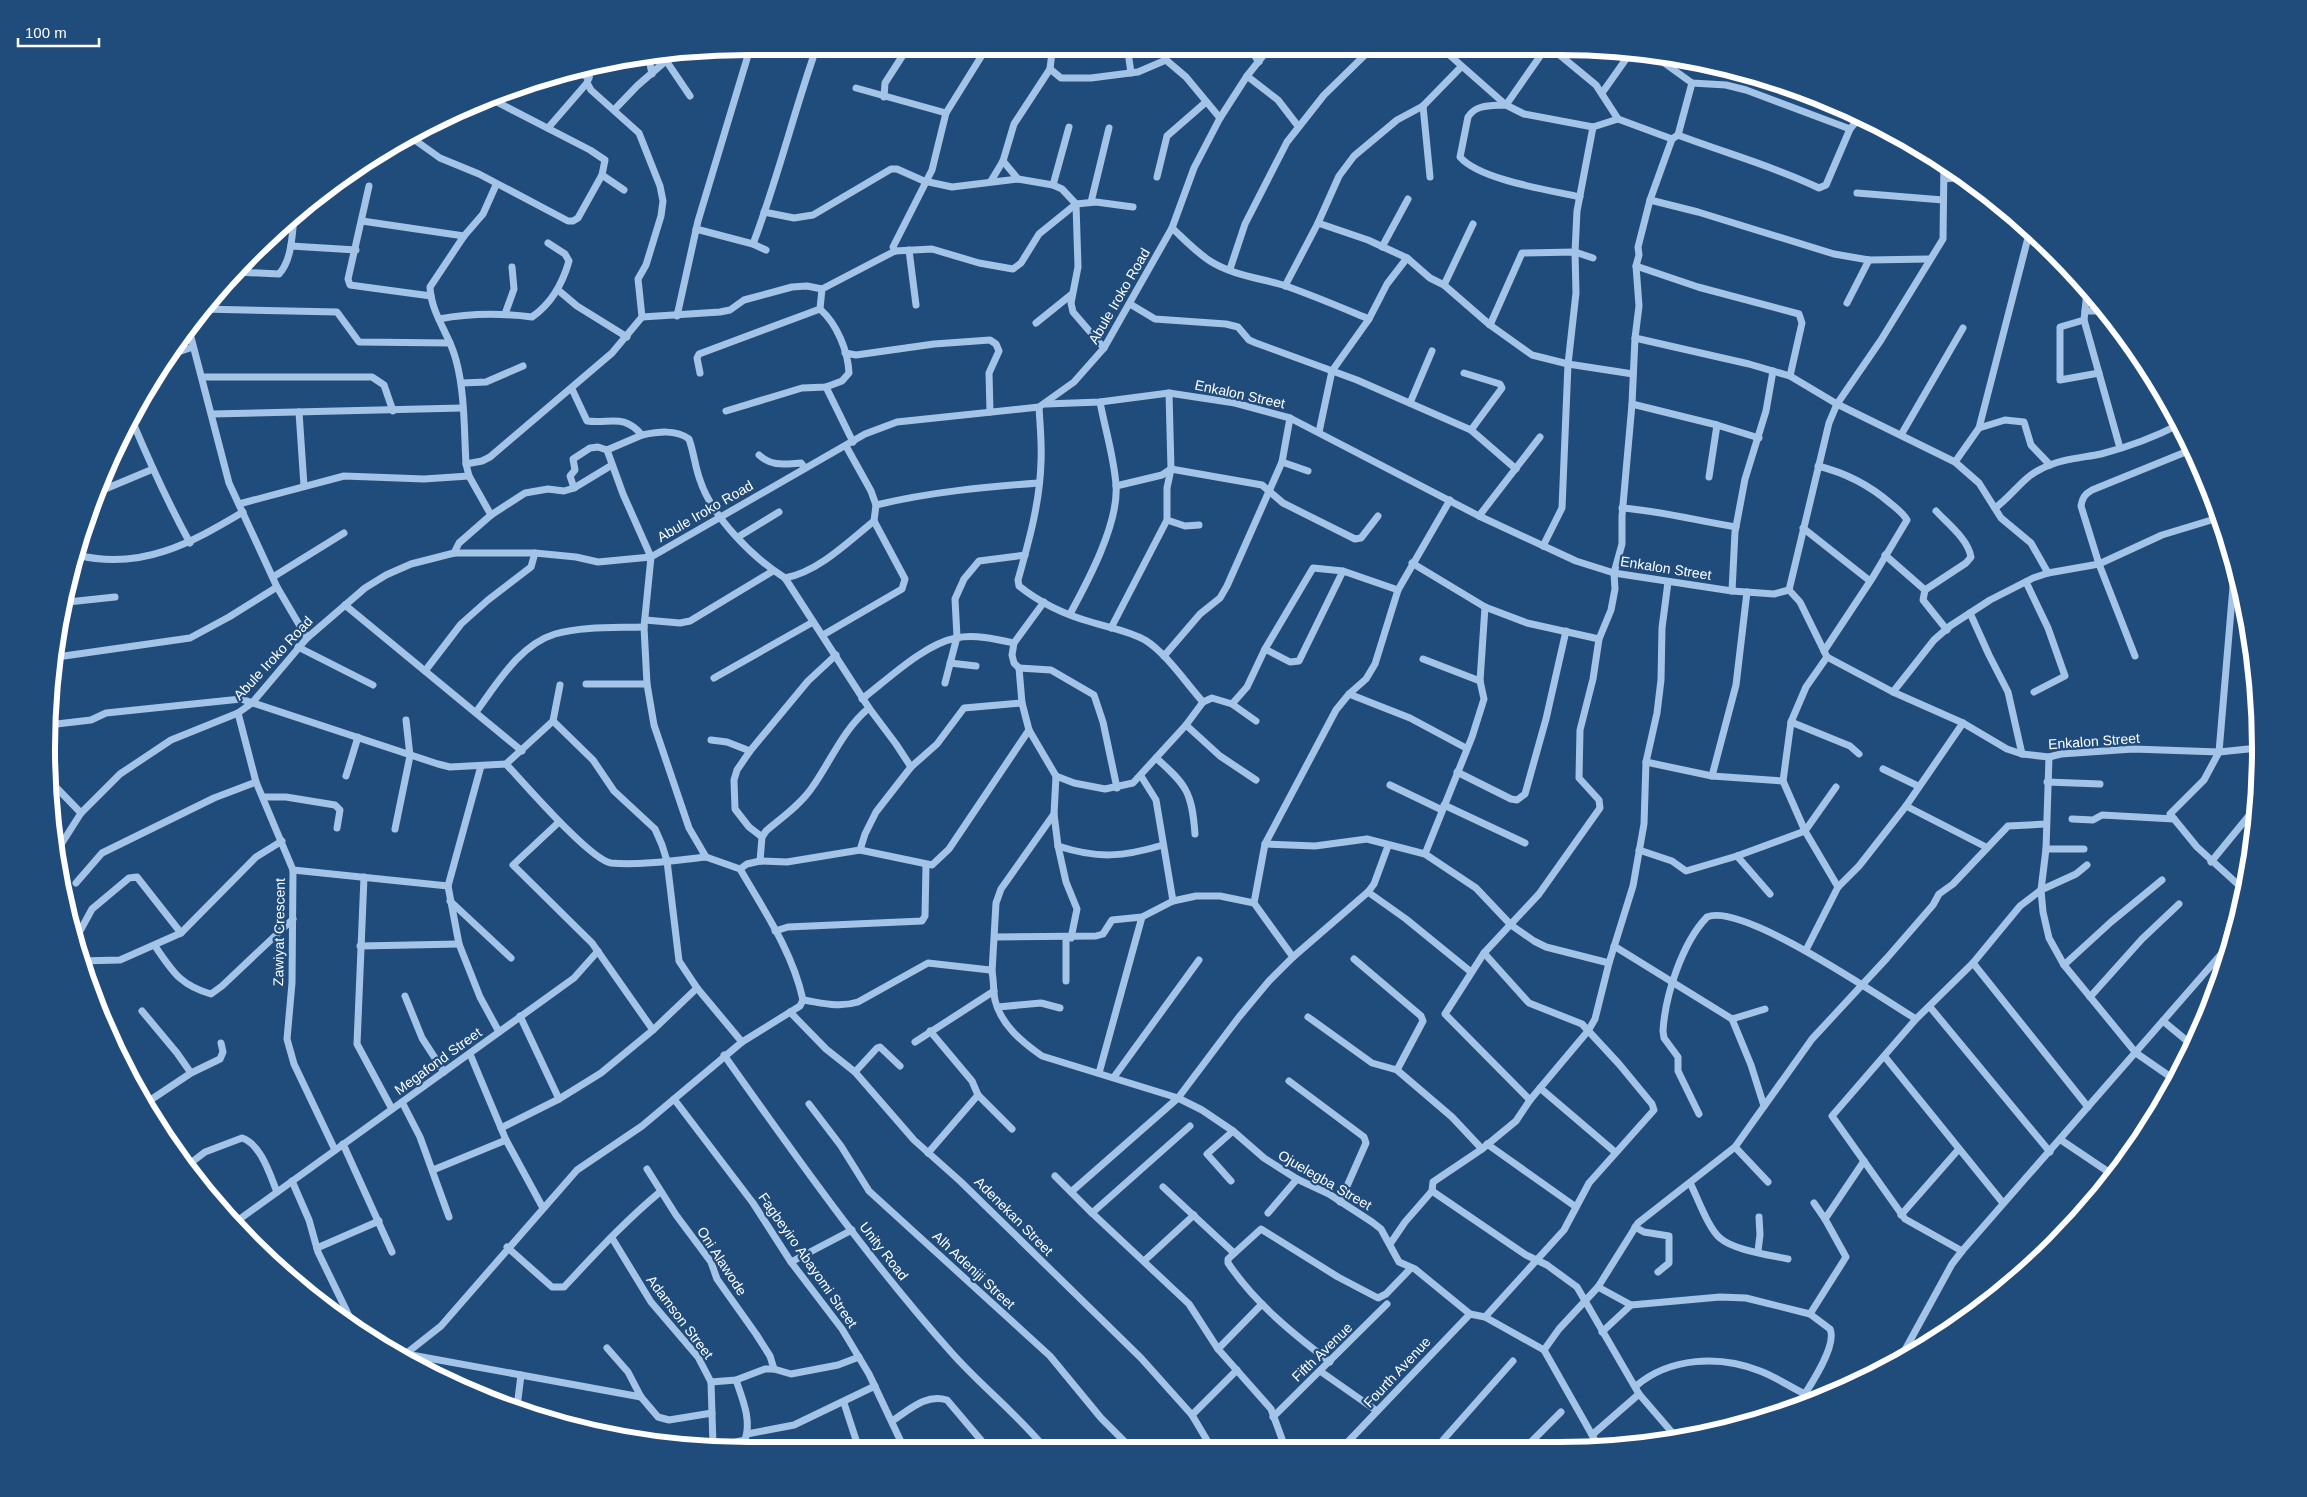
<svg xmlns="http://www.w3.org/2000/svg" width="2307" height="1497" viewBox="0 0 2307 1497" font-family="Helvetica,sans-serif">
<rect width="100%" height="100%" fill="#204c7c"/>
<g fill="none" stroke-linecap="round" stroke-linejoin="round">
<g stroke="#a3c4e6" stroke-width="7">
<polyline points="1128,52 1131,73"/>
<polyline points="1252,52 1259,62"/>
<path d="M1446,52L1506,105L1524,114L1593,127L1618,119L1672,139L1678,135C1725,153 1774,166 1819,188L1826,185L1850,129L1860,117"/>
<path d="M1543,52L1506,105C1491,106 1476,104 1468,117L1460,157C1480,180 1549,190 1580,197"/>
<polyline points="1556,52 1596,85 1618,119"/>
<polyline points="1649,52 1692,83 1726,85 1746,90 1850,129"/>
<polyline points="648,54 652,74"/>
<polyline points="667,62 690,96"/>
<polyline points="1050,69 1061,78 1091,78 1138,72 1166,60 1186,77 1220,118"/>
<polyline points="576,71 589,78"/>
<polyline points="1247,76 1278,100 1298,126"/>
<polyline points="856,88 946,113"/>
<polyline points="1602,93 1631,52"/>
<polyline points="884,97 885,83 905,52"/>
<polyline points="1423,106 1430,177"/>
<polyline points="615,109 637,86 676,52"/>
<polyline points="548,128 587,83"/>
<polyline points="1678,135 1692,83"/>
<polyline points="412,138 440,158 479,174 568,221 573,221 578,218 602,175 605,160 590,150 491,99"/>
<polyline points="1003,161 1018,179"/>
<polyline points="602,175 624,190"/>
<polyline points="1157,177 1167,136 1206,102"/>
<polyline points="1944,179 1965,177"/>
<polyline points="991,181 1003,161 1014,124 1050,69 1052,52"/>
<polyline points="1053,185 1069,127"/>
<polyline points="369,186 348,279 350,285 431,296"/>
<polyline points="1857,193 1943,200"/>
<polyline points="1650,200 1698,212 1834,254 1869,260 1929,259"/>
<polyline points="1091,202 1109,128"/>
<polyline points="764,212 794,218 813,215 891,169 897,169 924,181 952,187 1018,179 1053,185 1062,189 1076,204 1078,267 1071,303 1073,312 1104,348"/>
<polyline points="362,221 464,236"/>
<polyline points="1318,223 1368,240 1407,258 1430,278 1444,285 1490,325 1532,355 1568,364 1633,374"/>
<path d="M1172,228C1184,239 1196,252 1210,261C1232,275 1259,278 1283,285C1312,295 1340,307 1369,319"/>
<polyline points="696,229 753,244 766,250"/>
<path d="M753,244C777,181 793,115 815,52"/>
<polyline points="291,246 356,250"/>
<polyline points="1382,247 1408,199"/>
<polyline points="909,250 916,305"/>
<polyline points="895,251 893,247 932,170 946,113 984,52"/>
<polyline points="1636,266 1698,287 1799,314 1802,323 1790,376"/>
<polyline points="1230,269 1245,224 1287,142 1324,95 1368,52"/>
<path d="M235,272L279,274C292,260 292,235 294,217"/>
<polyline points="1444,285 1473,224"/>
<polyline points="1285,286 1318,223 1339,176 1354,156 1397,120 1423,106 1461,67"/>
<polyline points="558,290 577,306 627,337"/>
<polyline points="2087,291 2084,320 2120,448"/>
<polyline points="1847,303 1869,260"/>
<polyline points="1130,304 1155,319 1226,324 1238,327 1249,340 1256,343 1357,380 1471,430 1516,469"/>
<polyline points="202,309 337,312 359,342 450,343"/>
<polyline points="2085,311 2106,311"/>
<polyline points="505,314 514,289 512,267"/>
<polyline points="677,316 698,221 749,52"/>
<polyline points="642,317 720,312 730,310 744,300 792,287 807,286 822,289 895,251 932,249 979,263 1013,269 1021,263 1039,234 1076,204 1096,202 1133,207"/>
<path d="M439,319C471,313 500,313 532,317C551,304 563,282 569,261L565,254L548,243"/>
<polyline points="2084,320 2060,327 2060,380 2099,373"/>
<polyline points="1036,323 1072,294"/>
<polyline points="1490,325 1522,253 1575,252 1593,258"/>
<polyline points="188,326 229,483 277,587 307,638"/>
<polyline points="1635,338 1749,364 1790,376 1837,404 1955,462 1979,483 2001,518 2031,543 2048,573"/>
<polyline points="845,353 856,355 934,344 990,340 996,344 999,351 989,373 990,412"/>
<polyline points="169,355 193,347"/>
<polyline points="700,373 697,358 699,354 820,309"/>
<polyline points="1464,373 1500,384 1502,388 1471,430"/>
<polyline points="202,377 372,377 384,385 393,411"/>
<polyline points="462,383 486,382 523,366"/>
<polyline points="826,387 853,442"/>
<path d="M572,389L587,421C611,424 623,413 642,435C657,432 676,429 689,439C694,453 695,467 700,480C712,517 753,558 785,578L869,708C843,729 830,763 811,789C799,806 781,818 766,831L762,837L760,861"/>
<polyline points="1410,403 1432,351"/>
<polyline points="1046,404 1100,402 1169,393 1235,403 1290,418 1479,516 1576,561 1614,573 1732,591 1774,594 1789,590 1800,602 1827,657 1893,692 1963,723 2007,749 2022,754 2049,757 2061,754 2133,749 2219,752 2258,748"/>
<polyline points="1632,404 1717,425 1759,438"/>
<path d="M1039,407C1040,425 1042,444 1041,462C1040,502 1029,541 1018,580L1019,586C1039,602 1066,615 1091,622C1110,628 1127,630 1145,640C1166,653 1186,683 1203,702"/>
<path d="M726,411L802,388L826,387L842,381L849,373C848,351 837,324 820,309L822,289"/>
<polyline points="299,412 304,486"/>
<polyline points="212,414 462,408"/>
<path d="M131,418C149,461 168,503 190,543"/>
<polyline points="1979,428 2005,420 2024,422 2031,445 2050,465"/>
<polyline points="1319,432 1332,371 1369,319 1387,284 1407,258"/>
<polyline points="1901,435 1963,328"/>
<path d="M759,455C772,467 785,464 801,463L805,468"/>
<polyline points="1282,462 1308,471"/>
<polyline points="1955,462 1979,428 2030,230"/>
<path d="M466,464C464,430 465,393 456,360C450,335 431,314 430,287L464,236L483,214L496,185"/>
<path d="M1818,466C1846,473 1868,484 1890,503C1896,508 1903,513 1907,520L1873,577L1824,651"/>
<polyline points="1709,477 1717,425"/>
<polyline points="1116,486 1162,475 1171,469 1262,485 1283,503 1355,539 1361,538 1378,516"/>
<polyline points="574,488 570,476 575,470 573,459 590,448 598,447 607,450 642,435"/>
<polyline points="98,492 153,469"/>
<polyline points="239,504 344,476 424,479 469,476"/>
<path d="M876,505C930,492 984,487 1039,483"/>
<path d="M1622,508C1661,511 1698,521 1736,527"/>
<path d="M1995,508C2012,496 2023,477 2041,469C2060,459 2081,458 2101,454C2128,447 2155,437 2180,424"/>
<polyline points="491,515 525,493 548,489 564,491 574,488 612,465"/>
<polyline points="1479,516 1540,437"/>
<polyline points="1167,520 1185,526 1199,525"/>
<polyline points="1803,528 1870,581"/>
<polyline points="738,537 779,512"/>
<polyline points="1543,546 1562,508 1568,364 1576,293 1575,252 1577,211 1593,127"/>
<polyline points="454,553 459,543 491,515 469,476 466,464 482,461 490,457 612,353 642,317 638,279 646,265 661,216 663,201 660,186 639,133 591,90 587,83 592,67"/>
<path d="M77,555C141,571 191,543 243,512"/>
<polyline points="1885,555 1925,590 1923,600 1947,630"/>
<polyline points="1412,563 1485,607 1527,623 1599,639"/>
<polyline points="2235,563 2219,752 2204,780 2170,814 2197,847 2243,889"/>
<polyline points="1343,571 1299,661 1290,662 1265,649 1313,568 1343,571 1398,590"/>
<polyline points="273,577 344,533"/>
<path d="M785,578C818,572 848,542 874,521"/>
<polyline points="2026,582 2048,628 2065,676 2034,692"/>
<polyline points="1789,590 1829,423 1837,404 1881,340 1943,239 1944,162"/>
<path d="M1925,590L1966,563L1971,557C1968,539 1947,523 1936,511"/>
<polyline points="1732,591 1735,532 1745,479 1766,411 1773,371"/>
<polyline points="68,602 115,597"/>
<polyline points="1044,602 1014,643 1012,655 1014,663 1019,668 1022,703 1029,730 1056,776 1054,814 1058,846 1066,882 1077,909 1071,938"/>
<polyline points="345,605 522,751"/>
<polyline points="1970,613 1989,655 2008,692 2022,754"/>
<path d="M1070,614C1088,581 1119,523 1116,485C1114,457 1105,429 1100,402"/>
<polyline points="645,620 680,623 690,621 773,571"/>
<polyline points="1111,628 1167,520 1167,488 1171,469 1169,393"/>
<polyline points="823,635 902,589 905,579 874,521 876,505 871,491 846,446"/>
<polyline points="298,647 373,685"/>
<polyline points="1164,656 1200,614 1220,598 1227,586 1282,462 1290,418"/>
<path d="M2135,656L2099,564L2081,506C2082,498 2085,494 2092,490L2193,449"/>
<polyline points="57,657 190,638 229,617 277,587"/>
<polyline points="1827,657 1806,687 1791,722 1783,781 1805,831 1838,887"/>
<polyline points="1423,659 1480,681"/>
<polyline points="950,663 976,666"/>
<polyline points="1019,668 1051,670 1094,695 1103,722 1117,788"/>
<polyline points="425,671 461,624 488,600 531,567 535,553"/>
<polyline points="714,678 813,622"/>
<polyline points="945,683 957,637 955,599 964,579 979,561 1025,555"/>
<polyline points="586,684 647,684"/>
<polyline points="1893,692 1934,640 1950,626 1990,600 2033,578 2048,573 2099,564 2162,535 2218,518"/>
<polyline points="1349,694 1410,718 1466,748"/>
<path d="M862,699C887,680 924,644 956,638C974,634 996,639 1014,643"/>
<polyline points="1232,704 1247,687 1265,649"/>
<polyline points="869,708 896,744 911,767"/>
<path d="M476,712C497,684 519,645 555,634C584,626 615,628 644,627"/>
<polyline points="238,713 256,782 293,870 292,983 287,1039 294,1064 335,1150"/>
<polyline points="553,721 593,760 614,791 655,829 662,845 667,861 679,961 697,988 742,1042"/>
<polyline points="1791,722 1850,746 1859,754"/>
<path d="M48,725L91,720L106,713L241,699L438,764L450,767L506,764C523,782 590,860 611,863C637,866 679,860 706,857"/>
<polyline points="1186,725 1220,756 1256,780"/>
<polyline points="711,740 727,742 750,751"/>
<polyline points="2049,757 2046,849 2041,890 2043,912 2049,938 2064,965 2136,1053 2175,1080"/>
<path d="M1156,758C1187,785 1192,793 1195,834"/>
<polyline points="1646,762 1712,776 1783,781"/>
<polyline points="506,764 553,721 560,685"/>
<polyline points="481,766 448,886 459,944 480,997 499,1032"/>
<polyline points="1883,769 1918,786"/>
<polyline points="1457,772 1511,799 1517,800 1525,794 1546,719 1566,631"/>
<polyline points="346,776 358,737"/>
<polyline points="1056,776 1074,783 1105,789 1133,783 1186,725 1203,702 1212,698 1232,704 1256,721"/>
<polyline points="1141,776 1156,800 1173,901"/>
<polyline points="1712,776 1736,685 1747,592"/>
<polyline points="50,781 81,813"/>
<polyline points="2047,782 2100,784"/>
<polyline points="1390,785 1442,810"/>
<polyline points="263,797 286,797 335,805 340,810 337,828"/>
<polyline points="1444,805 1525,843"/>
<polyline points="1906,806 1986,847"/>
<polyline points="2072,819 2093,820 2102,815 2174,819"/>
<polyline points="559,822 513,865 592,943 653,1030"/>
<polyline points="395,829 410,756 406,720"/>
<polyline points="762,837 749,827 735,809 734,780 737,770 750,751 808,681 836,655"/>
<polyline points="1265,844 1315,846 1367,839 1425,854 1476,888 1511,925 1534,941 1546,947 1609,963"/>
<path d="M1058,846C1098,859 1123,857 1163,845"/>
<polyline points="2046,849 2084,849"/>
<polyline points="860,850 865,834 876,812 911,767 937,744 964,708 1022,703"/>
<polyline points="1639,850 1672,861 1686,871 1737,856 1805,831 1836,787"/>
<polyline points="55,854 81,813 120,774 171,740 238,713 252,703 307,638 365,588 386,575 411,564 454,553 535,553 576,557 598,562 651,557 865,434 897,422 1039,407 1074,382 1104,348 1172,228 1194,168 1220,118 1247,76 1266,52"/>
<polyline points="1425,854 1472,737 1484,699 1480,681 1485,607"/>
<polyline points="1737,856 1770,894"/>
<polyline points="2211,862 2256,807"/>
<polyline points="740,869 747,864 760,861 787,862 860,850 932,865 949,849 1029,730"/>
<polyline points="293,870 448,886"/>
<polyline points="364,877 357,1044 392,1109"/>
<polyline points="76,883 102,853 214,798 256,782"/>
<polyline points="1368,892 1406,919 1471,972"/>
<polyline points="450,901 511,958"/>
<polyline points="775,931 788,927 922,921 925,916 926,865"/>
<polyline points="996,937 1096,936 1103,934 1112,920 1142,917 1173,901 1196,896 1220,896 1254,903"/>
<polyline points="1066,938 1066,981"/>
<polyline points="74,942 92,909 129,878 137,877 181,933"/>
<path d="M155,946C173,972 180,985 211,994L222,986L293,919"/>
<polyline points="360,946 459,944"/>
<polyline points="1614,946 1732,1019 1751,1065 1764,1106"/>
<polyline points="1806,950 1838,887 1859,866 1906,806 1963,723"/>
<polyline points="1484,953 1529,1003 1582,1024 1619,1064 1652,1104 1654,1110 1589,1183 1564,1230 1485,1317"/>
<polyline points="1293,957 1254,903 1265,844 1336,710 1349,694 1366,679 1375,664 1398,590 1450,500"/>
<polyline points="1354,959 1421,1016 1423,1021 1397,1070"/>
<polyline points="80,961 120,960 181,933 256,857 282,841"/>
<polyline points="1973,963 2088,1107"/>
<polyline points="2064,965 2111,922 2162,880"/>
<polyline points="992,972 996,903 1001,889 1054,814"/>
<polyline points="405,996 422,1038 444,1072"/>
<polyline points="2090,997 2142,939 2179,904"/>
<path d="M803,1000C823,1003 839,1008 858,1002L928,963L990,970L992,972C994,981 993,991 995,1000C1001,1025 1022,1042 1042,1056L1178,1098L1202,1110L1233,1131L1264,1158L1297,1179L1329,1194L1372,1222L1381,1229L1399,1262L1415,1269L1470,1314L1485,1317L1544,1350L1600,1449"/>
<polyline points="998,1007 1041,1003 1060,1008"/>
<polyline points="1930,1007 2050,1152"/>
<polyline points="142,1011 177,1053 191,1073"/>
<polyline points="790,1012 826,1049 855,1072 914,1140 960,1181 1141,1358 1192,1415 1211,1447"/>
<polyline points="520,1016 559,1099"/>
<polyline points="1308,1017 1372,1063 1397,1070 1452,1117 1482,1149"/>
<polyline points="1732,1019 1765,1009"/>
<polyline points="2163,1021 2192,1045"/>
<polyline points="930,1031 972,1081 978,1095 1012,1129"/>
<polyline points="915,1042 994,991"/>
<polyline points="470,1054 506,1140 543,1208"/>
<path d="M724,1055C796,1157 868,1259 951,1352C980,1385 1016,1413 1044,1447"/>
<polyline points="1885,1057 2003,1203"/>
<polyline points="855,1072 877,1048 880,1047 900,1066"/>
<polyline points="1099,1073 1142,917"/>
<polyline points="1114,1077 1199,960"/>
<polyline points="1289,1081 1364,1137 1366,1143 1340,1202"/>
<polyline points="1540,1088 1615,1152"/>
<polyline points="674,1099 753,1203 791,1262 842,1329 869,1374 903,1446"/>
<polyline points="1530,1100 1445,1014 1484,953 1539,894 1600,808 1599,800 1579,778 1580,730 1593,679 1599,639 1611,610 1615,589 1614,573 1622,544 1622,516 1632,404 1635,338 1639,306 1636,266 1639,255 1638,247 1650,200 1672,139"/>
<polyline points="402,1102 420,1137 449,1217"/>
<polyline points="146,1103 191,1073 220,1059 223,1052 221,1043"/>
<polyline points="809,1104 841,1146 869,1191 1050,1356 1101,1418 1130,1447"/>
<path d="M1699,1114L1678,1071V1057L1664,1038L1663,1031C1665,996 1682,943 1707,917C1743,902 1881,998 1916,1019"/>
<polyline points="1190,1126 1092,1213 1189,1304 1218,1349 1271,1409 1282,1439 1283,1448"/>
<polyline points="501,1128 559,1099 601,1073 653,1030 697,988"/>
<polyline points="2061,1140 2113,1175"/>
<polyline points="343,1144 392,1252"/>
<polyline points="1487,1144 1576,1207"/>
<polyline points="1735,1147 1768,1182"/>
<polyline points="928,1153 978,1095"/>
<path d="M188,1165L205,1152L242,1138C261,1144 270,1175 277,1192"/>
<polyline points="647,1169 676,1215 711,1262 717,1279 756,1334 770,1356 774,1369"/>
<polyline points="433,1170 506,1140"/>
<polyline points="1055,1176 1092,1213"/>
<polyline points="292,1181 309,1220 318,1252 351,1320 350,1326"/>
<polyline points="1231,1181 1207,1154 1233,1131"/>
<path d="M1690,1183C1698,1198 1708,1228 1720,1238C1733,1250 1770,1255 1788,1259"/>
<polyline points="1163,1187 1234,1253"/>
<polyline points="1432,1191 1526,1255 1547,1265 1577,1287 1639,1394 1676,1437"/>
<polyline points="1071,1192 1178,1098 1239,1017 1269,981 1293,957 1368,892 1374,884 1388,846"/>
<polyline points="1268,1213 1297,1179"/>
<polyline points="1901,1215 1958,1150"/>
<polyline points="1825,1219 1864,1161"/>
<polyline points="237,1221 574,978 598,951"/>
<polyline points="1635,1227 1644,1232 1669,1236 1669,1263 1658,1272"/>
<polyline points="612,1238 651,1302 698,1357 711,1382 713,1445"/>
<polyline points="1390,1244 1405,1222 1432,1191 1433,1182 1482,1149 1516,1121 1530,1100 1588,1031 1595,1019 1609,963 1633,886 1644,824 1646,762 1657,713 1661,680 1662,628 1668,582"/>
<path d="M507,1247L552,1287H564C595,1254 625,1221 660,1192"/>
<polyline points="317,1248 379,1221"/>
<polyline points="1758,1251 1760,1235 1759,1217"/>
<polyline points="1962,1251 1905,1219 1832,1116 1916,1019 1973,963 2020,906 2041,890 2076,874 2087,865"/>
<polyline points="1144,1261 1194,1215"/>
<polyline points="791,1262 852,1230"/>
<path d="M1598,1287L1631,1305L1720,1297L1746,1298L1810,1314L1830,1329C1838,1346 1807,1391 1797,1406"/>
<polyline points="1810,1314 1846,1257 1825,1219 1814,1203"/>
<polyline points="1602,1332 1631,1305"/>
<polyline points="607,1348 628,1372 641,1397 658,1417 669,1420 712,1413"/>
<polyline points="1218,1349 1262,1304"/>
<polyline points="1544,1350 1559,1329 1598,1287 1638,1223 1735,1147 1812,1039 1887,958 1933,905 1939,894 1953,884 2008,826 2046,824"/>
<polyline points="406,1354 641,1397"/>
<path d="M403,1356L441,1326L577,1170L642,1126L742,1042L800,1006L803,1000C793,953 764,910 740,869L706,857L689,828L654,725L647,684L644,627L651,557L623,494L607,450"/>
<polyline points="1900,1359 1952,1264 1962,1251 2230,944"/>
<path d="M1330,1362C1292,1333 1255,1303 1228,1263V1259L1261,1229L1338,1277L1378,1298L1386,1294L1411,1268"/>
<polyline points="1320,1371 1377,1411"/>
<polyline points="711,1382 736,1380 765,1369 774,1369 791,1374 838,1365 859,1357"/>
<path d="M1636,1386C1670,1357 1720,1355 1760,1371C1776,1377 1790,1387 1805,1394L1811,1400"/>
<polyline points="844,1403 858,1446"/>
<polyline points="517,1407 521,1375"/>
<polyline points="1192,1415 1237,1370"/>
<polyline points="1273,1417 1387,1304"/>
<path d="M892,1421C909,1410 926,1393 947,1400L986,1446"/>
<polyline points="747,1434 794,1425 875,1386"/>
<polyline points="1592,1435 1639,1394"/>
<path d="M723,1445L745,1440C752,1420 742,1398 736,1380"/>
<polyline points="1342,1448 1470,1314"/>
<polyline points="1436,1448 1513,1361"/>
<polyline points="1524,1449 1561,1412"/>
</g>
</g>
<g text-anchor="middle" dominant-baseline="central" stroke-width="4.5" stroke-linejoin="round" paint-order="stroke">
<g font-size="14" fill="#fff" stroke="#204c7c">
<text transform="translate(1119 296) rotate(-60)">Abule Iroko Road</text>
<text transform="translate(1240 394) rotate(12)">Enkalon Street</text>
<text transform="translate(705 511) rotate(-30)">Abule Iroko Road</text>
<text transform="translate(1666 568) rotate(9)">Enkalon Street</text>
<text transform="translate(273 658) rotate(-47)">Abule Iroko Road</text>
<text transform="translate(2094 741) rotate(-4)">Enkalon Street</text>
<text transform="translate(279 932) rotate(-89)">Zawiyat Crescent</text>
<text transform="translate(438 1061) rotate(-36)">Megafond Street</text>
<text transform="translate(1325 1180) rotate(30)">Ojuelegba Street</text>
<text transform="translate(1014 1216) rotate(45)">Adenekan Street</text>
<text transform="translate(884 1251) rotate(52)">Unity Road</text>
<text transform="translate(808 1260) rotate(55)">Fagbeyiro Abayomi Street</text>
<text transform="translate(722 1261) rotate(57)">Oni Alawode</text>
<text transform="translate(974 1270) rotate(43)">Alh Adeniji Street</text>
<text transform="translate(680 1317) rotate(53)">Adamson Street</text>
<text transform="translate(1322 1352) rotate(-44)">Fifth Avenue</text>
<text transform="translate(1397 1372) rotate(-47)">Fourth Avenue</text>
</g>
</g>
<path d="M0 0H2307V1497H0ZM748 55H1559A693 693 0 0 1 2252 748V749A693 693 0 0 1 1559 1442H748A693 693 0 0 1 55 749V748A693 693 0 0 1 748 55Z" fill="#204c7c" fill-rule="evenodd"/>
<path fill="none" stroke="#fff" stroke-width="6" d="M748 55H1559A693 693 0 0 1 2252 748V749A693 693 0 0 1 1559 1442H748A693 693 0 0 1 55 749V748A693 693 0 0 1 748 55Z"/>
<path d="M18 38v8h81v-8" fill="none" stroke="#ffffff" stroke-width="2.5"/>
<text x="25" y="38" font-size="15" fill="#ffffff" stroke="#204c7c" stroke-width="4" paint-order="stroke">100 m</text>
</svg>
